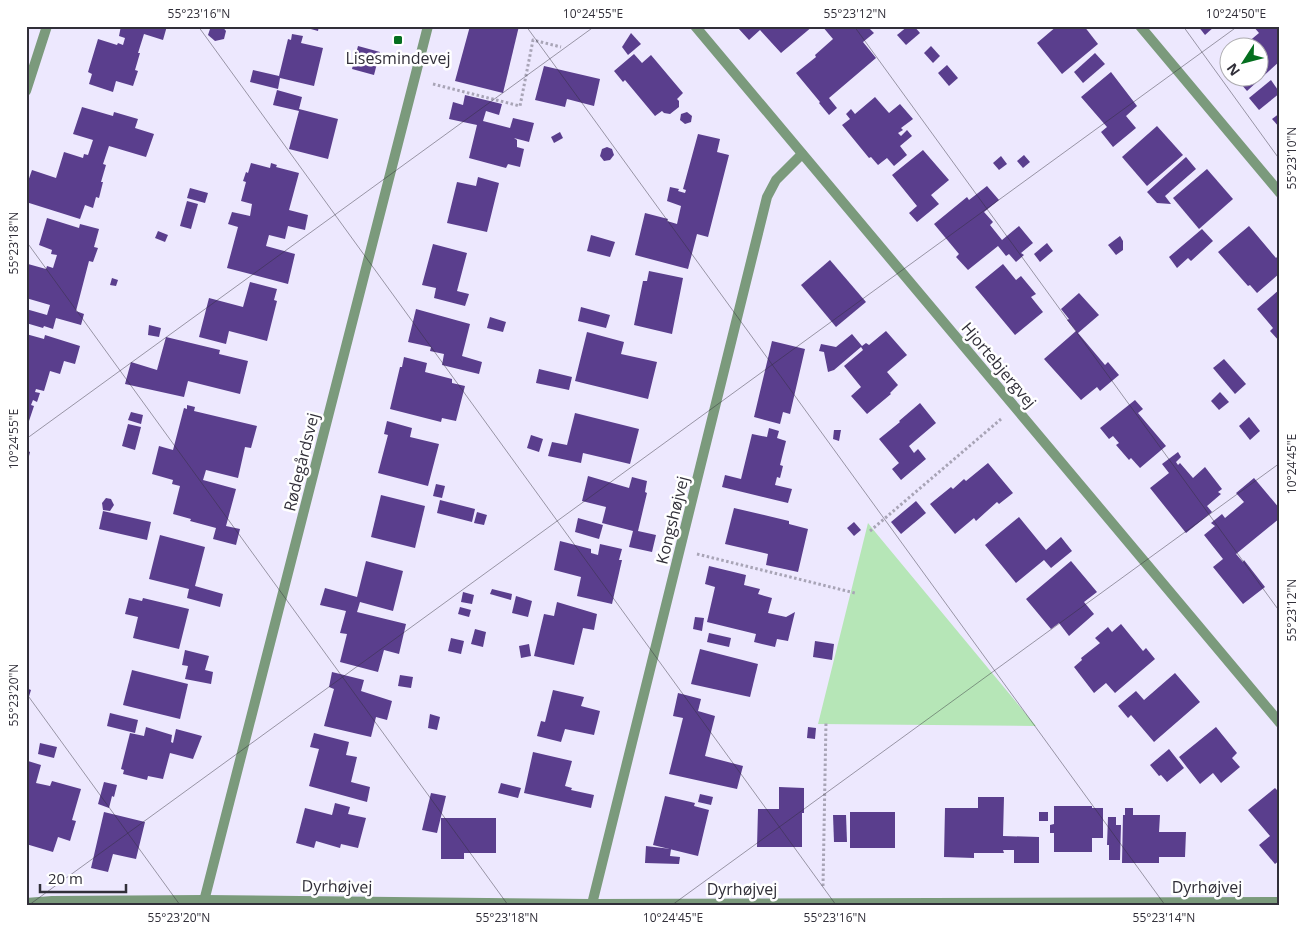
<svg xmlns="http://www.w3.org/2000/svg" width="1306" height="931" viewBox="0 0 1306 931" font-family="'Open Sans',sans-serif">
<rect width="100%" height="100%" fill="#ede8fe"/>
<polygon fill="#b6e6b7" points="868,523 876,533 1036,726 818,724"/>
<g fill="#5a3e8d">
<polygon points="121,26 167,26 163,40 144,34 138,53 140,53 135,70 138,71 133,86 116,81 113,92 89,84 92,74 88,72 98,39 117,45 118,43 123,45 125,38 119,36"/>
<polygon points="211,26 222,26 226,31 224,39 215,41 208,35"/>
<polygon points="300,26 319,26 318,31"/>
<polygon points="470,26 519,26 503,93 455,81"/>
<polygon points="740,26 813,26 781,53 760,30 749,40 738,28"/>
<polygon points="822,26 867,26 874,33 863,42 876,58 829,98 837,108 829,115 819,103 820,102 796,73 816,57 815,55 833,39"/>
<polygon points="908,26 914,26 920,33 906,45 897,35"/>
<polygon points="1057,26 1084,26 1098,44 1062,74 1037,43"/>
<polygon points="1198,26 1215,26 1205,35"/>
<polygon points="1253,26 1280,26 1280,61 1247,91 1236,78 1258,78 1258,48 1241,48 1259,33"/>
<polygon points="631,33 641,44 628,55 622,47"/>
<polygon points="292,34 303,36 301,43 323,48 314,86 280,78 278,89 250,82 253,70 279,76 288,39 291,40"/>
<polygon points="358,46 380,52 374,75 352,69"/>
<polygon points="931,46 940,56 933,63 924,53"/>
<polygon points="1095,53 1105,64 1083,83 1074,72"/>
<polygon points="634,54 642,63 651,55 683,93 677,99 679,101 679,107 670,114 664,113 662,111 655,116 625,80 623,82 614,71"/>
<polygon points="1228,58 1228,68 1224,62"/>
<polygon points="947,65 958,78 949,86 938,73"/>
<polygon points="544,66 600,79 594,106 567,99 565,107 535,100"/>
<polygon points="1111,72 1137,106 1126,116 1136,128 1113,147 1101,132 1107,127 1081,97"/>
<polygon points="1271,80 1280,93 1259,110 1249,98"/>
<polygon points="277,90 302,97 299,109 338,119 328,159 289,149 299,111 273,105"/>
<polygon points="465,95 502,104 499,115 486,111 483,121 510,128 513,118 534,123 529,142 514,138 517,140 517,147 524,149 520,167 508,164 506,168 469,158 477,125 449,119 453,102 463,105"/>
<polygon points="875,97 889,113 900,104 913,119 901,128 903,130 898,133 901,136 907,130 912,136 900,146 907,155 894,166 887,158 878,165 871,157 869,158 842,125 850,119 846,114 851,109 855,114"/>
<polygon points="82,107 113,116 114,112 138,119 135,128 154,134 146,157 109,146 103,164 106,165 101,182 103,182 99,198 96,197 93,208 85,205 80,219 26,202 26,187 32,170 56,178 64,152 83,158 84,154 88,155 93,140 73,134"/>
<polygon points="687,112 692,116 691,122 685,124 680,120 681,114"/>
<polygon points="1280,113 1280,128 1272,119"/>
<polygon points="1157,126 1183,155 1147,186 1122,157"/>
<polygon points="560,132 563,138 554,143 551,137"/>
<polygon points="698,134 720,139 717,152 729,155 708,237 697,234 688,269 635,255 645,213 668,219 667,221 677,224 681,206 667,201 670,187 679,189 678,191 685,193 686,190 683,189"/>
<polygon points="607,147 612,149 614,155 610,160 604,161 600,156 602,149"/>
<polygon points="923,150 949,180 931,195 939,204 917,222 909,213 917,206 892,175"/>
<polygon points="1024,155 1030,162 1023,168 1017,161"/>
<polygon points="1001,156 1007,164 999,170 993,163"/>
<polygon points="1186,157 1196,169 1165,196 1171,204 1157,203 1147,192"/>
<polygon points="251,163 270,168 271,163 277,165 276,167 299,173 289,210 308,215 305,230 288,226 285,239 269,235 266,246 295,254 288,284 227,268 238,227 228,224 232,212 250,216 252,204 241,201 246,182 243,181 246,172 248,173"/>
<polygon points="1207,169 1233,199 1199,229 1173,198"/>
<polygon points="478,177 499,183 487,232 447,223 457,182 476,186"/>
<polygon points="987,186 999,200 984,212 993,222 990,225 1002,240 1019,226 1033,243 1021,253 1024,255 1016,262 1009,254 1006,256 998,246 968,270 956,257 959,254 934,224 967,197 969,200"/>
<polygon points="190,188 208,193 205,203 187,198"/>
<polygon points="187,201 198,204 191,229 180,226"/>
<polygon points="47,218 79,228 80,224 99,229 94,247 98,248 93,262 89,261 76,311 84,314 81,325 56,318 53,329 44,326 43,328 26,323 26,309 47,315 50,305 26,298 26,271 28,264 46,269 47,266 53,268 57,255 51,254 52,250 39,245"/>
<polygon points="1249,226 1276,258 1278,256 1280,258 1280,273 1257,293 1250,285 1248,286 1218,252"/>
<polygon points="1202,229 1213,241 1191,261 1188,258 1177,268 1169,257"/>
<polygon points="158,231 168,235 165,242 155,238"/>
<polygon points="591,235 615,242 610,257 587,251"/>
<polygon points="1120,236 1123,241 1123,250 1116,255 1108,245"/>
<polygon points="1047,243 1053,251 1040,262 1034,254"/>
<polygon points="433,244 467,253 457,291 469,294 465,306 434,298 436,288 422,285"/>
<polygon points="830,260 866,302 836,327 801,285"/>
<polygon points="1003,264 1016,280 1021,276 1036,294 1031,297 1043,312 1015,335 975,287"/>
<polygon points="649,271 683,278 672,334 634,325 643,281 647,281"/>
<polygon points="112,278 118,280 116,286 110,285"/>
<polygon points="250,282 277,289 274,300 277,301 267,341 229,331 226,344 199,337 209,298 243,307"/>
<polygon points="1280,289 1280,342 1270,331 1273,328 1257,309"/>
<polygon points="1079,293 1099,315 1078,333 1105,365 1108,362 1119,375 1100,391 1097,387 1081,400 1044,359 1076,331 1067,320 1069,319 1061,309"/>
<polygon points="581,307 610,315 606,328 578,321"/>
<polygon points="416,309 470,324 462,356 482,362 479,374 442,365 444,354 430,351 431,347 408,342"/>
<polygon points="490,317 506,322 503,332 487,328"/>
<polygon points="149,325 161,328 159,337 148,335"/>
<polygon points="886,331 907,355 887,372 898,385 890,393 891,394 867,414 851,396 861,387 844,366 863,350 861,347 834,370 828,372 824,352 819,351 821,344 836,347 852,334 862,346 866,343 869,345"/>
<polygon points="587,332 624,342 621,354 657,362 648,399 575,381"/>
<polygon points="26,334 44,339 45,335 80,346 75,364 64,361 60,374 50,371 44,391 36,389 35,392 40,393 37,402 33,400 31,405 34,406 29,421 26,420"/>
<polygon points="166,337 220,350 219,354 248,361 240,394 188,381 184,397 125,384 131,362 157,370"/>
<polygon points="772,341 805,349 790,414 783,412 780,424 754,417"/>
<polygon points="404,357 427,363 425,372 452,379 452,383 465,386 456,421 442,418 441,422 390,409 400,367 402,367"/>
<polygon points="1224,359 1246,384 1235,394 1213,368"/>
<polygon points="539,369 572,377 569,390 536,383"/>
<polygon points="1220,392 1229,402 1219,410 1211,401"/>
<polygon points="1135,400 1143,409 1138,413 1166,446 1140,468 1131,458 1129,460 1116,445 1119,443 1113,436 1109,439 1100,428"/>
<polygon points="920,403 936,423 909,446 914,453 918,449 926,459 901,480 892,469 899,463 879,439 900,422 899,421"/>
<polygon points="187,405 195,407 194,411 257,426 251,448 245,447 238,478 206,470 203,480 236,489 226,526 240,529 236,545 213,539 216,528 190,521 191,519 173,514 180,486 172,484 173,480 152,474 159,446 173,450 184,408 187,409"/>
<polygon points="131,412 143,415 141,424 128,420"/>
<polygon points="575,413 639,429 630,464 583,453 581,463 548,456 552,442 567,445"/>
<polygon points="1249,417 1260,431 1250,440 1239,426"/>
<polygon points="387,421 412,428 410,437 439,444 428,486 378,473 388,435 384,434"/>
<polygon points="128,424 141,427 135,450 122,446"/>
<polygon points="769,428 779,431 777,438 786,441 780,465 783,466 780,478 777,477 775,485 792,489 788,503 722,487 725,475 741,479 752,434 767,437"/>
<polygon points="834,430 841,430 839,441 833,439"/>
<polygon points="531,435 543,439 539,452 527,448"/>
<polygon points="26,450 30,452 27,464 26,464"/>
<polygon points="1178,452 1181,457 1176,462 1178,465 1180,463 1193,478 1205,467 1222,489 1218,492 1221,494 1207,506 1212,512 1186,533 1150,488 1169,473 1162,464"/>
<polygon points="988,463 1013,493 999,504 997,502 976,521 974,518 955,534 930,504 951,487 953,489 964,479 966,481"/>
<polygon points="588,476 629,488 632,477 647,481 645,492 647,493 638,531 656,535 652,552 629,547 633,531 602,523 606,507 582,501"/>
<polygon points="1254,478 1280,509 1280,518 1236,554 1243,562 1244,560 1265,587 1243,604 1213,567 1223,559 1204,535 1215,526 1211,523 1222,514 1225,518 1244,502 1236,493"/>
<polygon points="436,484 445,486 442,498 433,496"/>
<polygon points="381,495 425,506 415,548 371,537"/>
<polygon points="106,498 111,499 114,505 110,511 103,510 102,503"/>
<polygon points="440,500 475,509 472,522 437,513"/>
<polygon points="916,501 926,513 901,534 891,522"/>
<polygon points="734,508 789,521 789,524 808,529 798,572 766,565 768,554 725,544"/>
<polygon points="103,511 151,522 147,540 99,529"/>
<polygon points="477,512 487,515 484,525 474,523"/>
<polygon points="1019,517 1046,550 1061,537 1072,551 1051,568 1044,560 1016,583 985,545"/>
<polygon points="578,518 603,525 599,539 575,532"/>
<polygon points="854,522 861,530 854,536 847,528"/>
<polygon points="160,535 205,547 195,586 223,594 220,607 187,598 189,589 149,579"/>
<polygon points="560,541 591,549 591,553 598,555 600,544 622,549 619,560 622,560 612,604 577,596 581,577 554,570"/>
<polygon points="366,561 403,571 393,611 360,602 357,612 406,624 399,654 384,650 378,672 340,662 347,634 340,633 346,611 320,605 325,588 357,597"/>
<polygon points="1071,561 1097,592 1084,602 1094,614 1069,636 1059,623 1051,629 1026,599"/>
<polygon points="709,566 746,575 744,585 760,589 758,594 772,598 768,613 786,617 795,612 788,641 777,639 775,647 754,642 756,634 707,622 715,587 705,584"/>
<polygon points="492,589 512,594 511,600 490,594"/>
<polygon points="463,592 474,595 472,604 461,602"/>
<polygon points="516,596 532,601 528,617 512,613"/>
<polygon points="129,598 142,601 143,598 189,609 179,649 133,638 138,617 125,614"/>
<polygon points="557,602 597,614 594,630 583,628 574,665 534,656 544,614 554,616"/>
<polygon points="460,607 471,610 469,617 458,614"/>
<polygon points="695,617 704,618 702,631 693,629"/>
<polygon points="1121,624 1143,651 1146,648 1155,659 1115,693 1106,683 1094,693 1074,667 1082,660 1081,658 1100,643 1095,638 1108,627 1112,632"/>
<polygon points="475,629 486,632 483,647 471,644"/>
<polygon points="709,633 731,638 729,647 707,642"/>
<polygon points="451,638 464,641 461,654 448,651"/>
<polygon points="815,641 834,644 832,660 813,657"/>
<polygon points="529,644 531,656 521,658 519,646"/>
<polygon points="700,649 758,664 750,697 691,684"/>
<polygon points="185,650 209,656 205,670 213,672 211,684 185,679 188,666 182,665"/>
<polygon points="132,670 188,684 180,719 123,705"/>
<polygon points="332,672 364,680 361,691 392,701 387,720 376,717 371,737 324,726 334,689 329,687"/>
<polygon points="1175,673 1200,702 1154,742 1131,715 1128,718 1118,706 1136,691 1144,700"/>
<polygon points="400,675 413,677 411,688 398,686"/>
<polygon points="26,688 31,690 27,703 26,703"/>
<polygon points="553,690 584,697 581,706 600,711 594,735 565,729 561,742 537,736 541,721 545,722"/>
<polygon points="678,693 701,699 698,711 715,716 705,756 743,766 737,789 669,774 683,718 673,716"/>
<polygon points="110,713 138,720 135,733 107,726"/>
<polygon points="430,714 440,717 437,730 428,728"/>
<polygon points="146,727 172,735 171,742 173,743 176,729 202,736 193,759 170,753 163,779 148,776 147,780 123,774 124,770 121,769 130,733 144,736"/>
<polygon points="808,727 816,728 815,739 807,738"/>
<polygon points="1216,727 1237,753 1232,758 1240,767 1221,783 1213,773 1200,784 1179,757"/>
<polygon points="314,733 349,742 346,755 357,757 351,782 370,787 367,802 309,786 319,749 310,747"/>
<polygon points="40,743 57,747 54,758 38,754"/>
<polygon points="1169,749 1184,768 1167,782 1161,775 1159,776 1150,765"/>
<polygon points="533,752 572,761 565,786 572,788 571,790 594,795 591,808 524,793"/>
<polygon points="28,761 41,765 36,783 50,786 52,781 81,789 72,820 76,821 70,841 58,837 53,852 26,844 26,833 29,822 26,822 26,766"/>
<polygon points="104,782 117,785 114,797 112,796 109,808 98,804"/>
<polygon points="501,783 521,788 518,798 498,793"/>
<polygon points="779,787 804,788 804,813 802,813 802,847 757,847 758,809 779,809"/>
<polygon points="1275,788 1280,793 1280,860 1275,864 1259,845 1270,836 1248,810"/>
<polygon points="431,793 446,796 437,833 422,830"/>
<polygon points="700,794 713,797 711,805 698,802"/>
<polygon points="665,796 695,803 694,806 709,810 698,856 653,845"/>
<polygon points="978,797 1004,797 1003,836 1039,837 1039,863 1014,863 1014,850 1003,850 1004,853 974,853 974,858 944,857 945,808 978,808"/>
<polygon points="335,803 350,807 348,814 366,818 358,848 341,844 340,848 316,841 314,848 296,843 305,808 332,815"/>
<polygon points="1054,806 1092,806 1092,808 1103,808 1103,838 1092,838 1092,852 1054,852 1054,833 1050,833 1050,825 1054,824"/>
<polygon points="1125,808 1133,808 1133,815 1160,815 1159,832 1186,832 1185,857 1159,857 1159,863 1122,863 1123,815 1125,815"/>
<polygon points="104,812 145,822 136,859 113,854 108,872 91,868"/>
<rect x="850" y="812" width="45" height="36"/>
<rect x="1039" y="812" width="9" height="9"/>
<polygon points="833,815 846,815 847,842 834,842"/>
<polygon points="1108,817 1116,817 1116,825 1121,825 1120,860 1109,860 1109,845 1107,845"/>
<polygon points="441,818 496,818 496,853 464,853 464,859 441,859"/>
<polygon points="646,846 671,849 670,856 680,857 679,864 645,863"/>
</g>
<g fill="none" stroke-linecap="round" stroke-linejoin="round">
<g stroke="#a8a4b6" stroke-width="3" stroke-dasharray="2.5 2.5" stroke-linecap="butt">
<polyline points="433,84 520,106 533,40 561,47"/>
<polyline points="870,531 1001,419"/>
<polyline points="697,554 855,593"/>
<polyline points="823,886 826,721"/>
</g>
<g stroke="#7b9a7c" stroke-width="10">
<polyline points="695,26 1280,723"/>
<polyline points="1140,26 1280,193"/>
<polyline points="26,91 47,26"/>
<polyline points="26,903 52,901 204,900 592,904 1280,902"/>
<polyline points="592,904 767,197 776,180 802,154"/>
</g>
<polyline stroke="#7b9a7c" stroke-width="10" points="203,905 428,26"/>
</g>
<path fill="none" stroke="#312f39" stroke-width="1" stroke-opacity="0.45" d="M198,26L836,905M526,26L1165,905M854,26L1280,612M1183,26L1280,160M26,241L508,905M26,439L595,26M26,693L180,905M29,905L1238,26M672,905L1280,463"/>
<rect fill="#056f1f" stroke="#fff" stroke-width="2" x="393" y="35" width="10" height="10" rx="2.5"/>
<g text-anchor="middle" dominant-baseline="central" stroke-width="5" stroke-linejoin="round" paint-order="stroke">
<g font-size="16" fill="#312f39" stroke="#fff">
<text x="398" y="58">Lisesmindevej</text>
</g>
<g font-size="16" fill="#312f39" stroke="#fff">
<text transform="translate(999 365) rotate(50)">Hjortebjergvej</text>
<text transform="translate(301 462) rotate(-76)">Rødegårdsvej</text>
<text transform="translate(672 520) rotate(-76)">Kongshøjvej</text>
<text transform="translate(337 886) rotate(1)">Dyrhøjvej</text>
<text x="1207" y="887">Dyrhøjvej</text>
<text x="742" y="889">Dyrhøjvej</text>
</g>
</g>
<rect width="1306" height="931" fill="none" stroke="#ffffff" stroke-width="55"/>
<g transform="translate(1244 62) rotate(234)"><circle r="24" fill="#ffffff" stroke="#adacb0"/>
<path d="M0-4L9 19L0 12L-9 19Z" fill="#056f1f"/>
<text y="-8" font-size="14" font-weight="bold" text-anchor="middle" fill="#312f39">N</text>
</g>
<path d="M40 884v8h86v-8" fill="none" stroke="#312f39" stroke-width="2.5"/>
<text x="48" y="884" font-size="15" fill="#312f39" stroke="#ffffff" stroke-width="4" paint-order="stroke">20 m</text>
<rect x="28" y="28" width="1250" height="876" fill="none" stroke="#312f39" stroke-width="2"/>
<g font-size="12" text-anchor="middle" fill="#312f39">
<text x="199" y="18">55°23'16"N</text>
<text x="593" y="18">10°24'55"E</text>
<text x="855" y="18">55°23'12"N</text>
<text x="1236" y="18">10°24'50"E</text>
<text transform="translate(1292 158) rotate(-90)" y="4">55°23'10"N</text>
<text transform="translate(14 243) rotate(-90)" y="4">55°23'18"N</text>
<text transform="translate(14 439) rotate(-90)" y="4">10°24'55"E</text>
<text transform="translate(1292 464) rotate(-90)" y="4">10°24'45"E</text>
<text transform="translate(1292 610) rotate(-90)" y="4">55°23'12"N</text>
<text transform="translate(14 695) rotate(-90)" y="4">55°23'20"N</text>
<text x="179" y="922">55°23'20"N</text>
<text x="507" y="922">55°23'18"N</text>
<text x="673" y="922">10°24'45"E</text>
<text x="835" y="922">55°23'16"N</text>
<text x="1164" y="922">55°23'14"N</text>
</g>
</svg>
